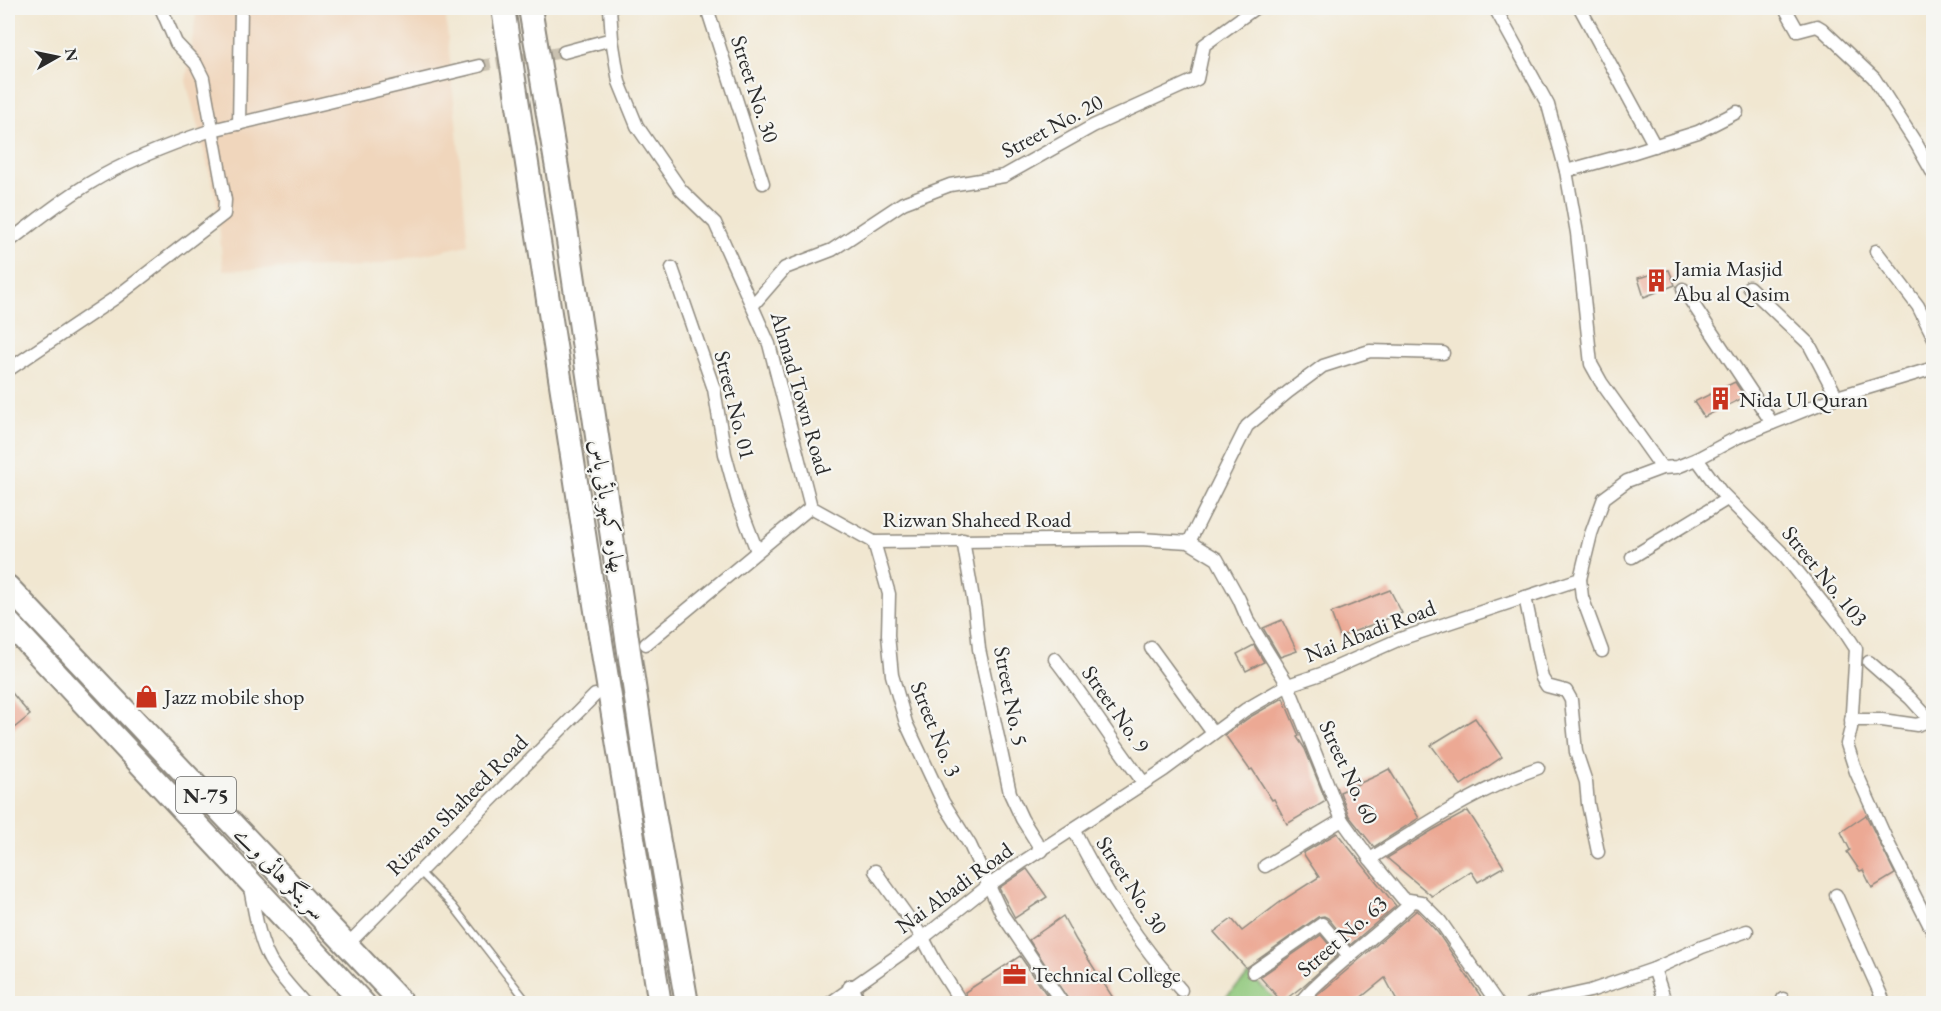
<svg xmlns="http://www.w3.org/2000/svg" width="1941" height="1011" viewBox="0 0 1941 1011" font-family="'EB Garamond',Amiri,serif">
<rect width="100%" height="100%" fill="#f6f6f2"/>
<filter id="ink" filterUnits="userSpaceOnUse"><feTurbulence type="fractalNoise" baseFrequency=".0167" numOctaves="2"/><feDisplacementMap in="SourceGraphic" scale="12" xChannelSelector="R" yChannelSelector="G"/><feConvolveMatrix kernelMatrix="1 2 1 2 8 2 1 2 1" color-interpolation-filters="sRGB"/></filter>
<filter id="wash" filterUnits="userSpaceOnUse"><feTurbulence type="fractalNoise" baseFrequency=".008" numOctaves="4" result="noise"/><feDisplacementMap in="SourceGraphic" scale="24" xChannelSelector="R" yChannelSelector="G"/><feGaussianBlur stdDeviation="1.35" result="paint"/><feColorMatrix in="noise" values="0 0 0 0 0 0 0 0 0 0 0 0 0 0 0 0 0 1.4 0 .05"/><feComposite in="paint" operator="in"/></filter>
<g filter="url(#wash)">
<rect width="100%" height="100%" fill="#f1e7d1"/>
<polygon fill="#f0d6bc" points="197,8 445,8 468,245 369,266 223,270 217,201 186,81"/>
<polygon fill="#90c87c" stroke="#5e7a54" stroke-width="1.5" points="1249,975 1280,1003 1218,1004"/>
<g id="blocks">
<g fill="#eca994">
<polygon points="1669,270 1675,285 1644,297 1638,278"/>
<polygon points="1735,382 1745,397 1704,417 1694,402"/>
<polygon points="1390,590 1402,613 1340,637 1331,613"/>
<polygon points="1282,620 1297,651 1280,657 1263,628"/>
<polygon points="1254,645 1264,662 1246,671 1237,654"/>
<polygon points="8,688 30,715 8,733"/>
<polygon points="1283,698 1299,736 1297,737 1305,749 1326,801 1287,824 1274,799 1272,800 1252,769 1250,770 1225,735 1250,717"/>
<polygon points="1475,718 1502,757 1461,785 1431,745"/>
<polygon points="1389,769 1419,818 1374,847 1349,816 1340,792 1376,776"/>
<polygon points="1468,811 1504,867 1478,882 1471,871 1432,896 1387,858 1433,830"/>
<polygon points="1866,815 1895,874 1872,888 1863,870 1860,871 1847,852 1850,850 1841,832"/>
<polygon points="1337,833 1396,906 1350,945 1328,918 1324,916 1318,917 1246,968 1214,932 1232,919 1242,931 1283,900 1319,877 1303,853"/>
<polygon points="1027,869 1047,897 1015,918 999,888"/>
<polygon points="1417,910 1438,933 1486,1004 1399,1004 1385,978 1353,1004 1319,1004 1314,998 1319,994"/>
<polygon points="1063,916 1076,940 1117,1004 1071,1004 1029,940"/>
<polygon points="1321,935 1338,955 1303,986 1282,1002 1260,977"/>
<polygon points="1020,956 1053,1004 971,1004 965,992"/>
</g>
</g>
</g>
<g filter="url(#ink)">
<use href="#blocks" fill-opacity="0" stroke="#8e897e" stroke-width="1.5"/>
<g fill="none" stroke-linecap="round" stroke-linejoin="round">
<g stroke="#c9c1b0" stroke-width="12" stroke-dasharray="12 6" stroke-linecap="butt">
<polyline points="479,66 564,52"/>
<polyline points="606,684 646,644"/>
</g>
<defs>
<polyline id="lane" points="420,872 453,906 529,1004"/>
<g id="street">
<polyline points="610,8 612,39 619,82 637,126 681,190 715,223 769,344 811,507"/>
<polyline points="707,8 763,183"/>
<polyline points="1495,8 1548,105 1566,171 1577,233 1591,364 1601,382 1662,468"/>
<polyline points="1580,8 1655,146"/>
<polyline points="1785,8 1798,31 1817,26 1822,29 1874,78 1917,145 1934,175"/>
<polyline points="564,52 612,39"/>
<polyline points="239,124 241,8"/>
<polyline points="1566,171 1628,154 1698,132 1737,112"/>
<path d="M8,242C35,222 61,200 90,183C128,160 170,144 212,130L479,66"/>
<polyline points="1876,251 1918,306 1934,338"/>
<polyline points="672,268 714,389 725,454 738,501 757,551"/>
<polyline points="1749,287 1809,344 1837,397"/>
<polyline points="1683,289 1772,423"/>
<polyline points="753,305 785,268 832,250 903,203 950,185 1004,176 1093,126 1197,79 1204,45 1255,8"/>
<polyline points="8,370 115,298 224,214 225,200 203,78 196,64 176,43 161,8"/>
<polyline points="1697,459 1721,492 1785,556 1841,626 1856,649 1851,728 1847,744 1856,772 1887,841 1934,934"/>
<polyline points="963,540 975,610 979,649 1010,793 1022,819 1042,851"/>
<polyline points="874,542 889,594 888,635 892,675 906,723 943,802 970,845 1002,914 1063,1004"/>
<polyline points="1189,542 1247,426 1288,392 1323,366 1370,351 1443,353"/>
<polyline points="1632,557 1727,499"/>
<polyline points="1580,579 1582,597 1602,651"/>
<polyline points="1525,597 1542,678 1547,686 1566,691 1571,700 1576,752 1586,782 1588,804 1598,852"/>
<polyline points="646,644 811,507 874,542 1140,539 1189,542 1217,559 1239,599 1248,620 1288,685 1342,820 1370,859 1403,899 1421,902 1440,921 1498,1004"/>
<polyline points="1151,648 1213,733"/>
<path d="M1055,659C1086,699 1113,743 1144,783"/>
<polyline points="1869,662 1910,698 1930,720"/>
<polyline points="1851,720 1882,720 1917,725 1934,719"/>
<path d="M1074,830C1102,887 1138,943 1181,990"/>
<path d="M1370,859C1425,825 1477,789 1538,768"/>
<polyline points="1265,866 1342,820"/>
<polyline points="875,871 923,938 935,961 962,1004"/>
<path d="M250,888C255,912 258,938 270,960C279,976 293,990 305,1004"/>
<polyline points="1836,895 1885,1004"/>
<polyline points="348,944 595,695"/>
<polyline points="1654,969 1702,947 1747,931"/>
<polyline points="1253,972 1322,924 1349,956"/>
<polyline points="1783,999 1785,1004"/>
<polyline points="829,1004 923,938 988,886 1021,863 1164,770 1245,710 1288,685 1321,674 1400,639 1580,579 1591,534 1604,498 1627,481 1662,468 1677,467 1697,459 1738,437 1837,397 1934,368"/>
<path d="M1299,1004C1310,989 1325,977 1339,965C1364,943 1390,924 1413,901"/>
<polyline points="1531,1004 1590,991 1654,969 1666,1004"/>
</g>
<polyline id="secondary" points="851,988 857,1004"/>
<g id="highway">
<polyline points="503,8 593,592 660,1004"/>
<polyline points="530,8 559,180 647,773 687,1004"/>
<polyline points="8,587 403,1004"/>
<polyline points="8,622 364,1004"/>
</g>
</defs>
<use href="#lane" stroke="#8e897e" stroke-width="9"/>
<use href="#street" stroke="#8e897e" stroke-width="15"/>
<use href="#secondary" stroke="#8e897e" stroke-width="20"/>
<use href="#highway" stroke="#8e897e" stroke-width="26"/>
<use href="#lane" stroke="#fff" stroke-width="6"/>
<use href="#street" stroke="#fff" stroke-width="12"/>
<use href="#secondary" stroke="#fff" stroke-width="16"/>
<use href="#highway" stroke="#fff" stroke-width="22"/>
</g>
</g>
<defs>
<symbol id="building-bare" viewBox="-9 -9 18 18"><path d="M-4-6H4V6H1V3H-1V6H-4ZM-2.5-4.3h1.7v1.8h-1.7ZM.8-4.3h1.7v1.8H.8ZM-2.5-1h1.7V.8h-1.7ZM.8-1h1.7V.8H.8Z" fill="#c8321e" stroke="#f6f6f2" stroke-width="2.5" paint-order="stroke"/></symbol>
<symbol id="shop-bare" viewBox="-9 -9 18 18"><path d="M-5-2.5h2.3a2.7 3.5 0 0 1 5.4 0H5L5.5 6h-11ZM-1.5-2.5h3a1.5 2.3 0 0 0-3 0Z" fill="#c8321e" stroke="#f6f6f2" stroke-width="2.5" paint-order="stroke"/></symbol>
<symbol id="office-bare" viewBox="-9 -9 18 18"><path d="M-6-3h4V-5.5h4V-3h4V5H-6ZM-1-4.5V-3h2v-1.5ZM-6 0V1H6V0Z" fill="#c8321e" stroke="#f6f6f2" stroke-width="2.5" paint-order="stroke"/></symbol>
</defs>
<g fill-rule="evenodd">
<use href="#building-bare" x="1640" y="264" width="33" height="33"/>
<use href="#building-bare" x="1704" y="382" width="33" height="33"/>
<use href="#shop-bare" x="130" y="680" width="33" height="33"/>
<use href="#office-bare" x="998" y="958" width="33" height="33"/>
</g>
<g text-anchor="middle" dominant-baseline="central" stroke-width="4.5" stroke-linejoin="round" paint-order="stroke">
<rect fill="#f6f6f2" stroke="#686867" stroke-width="1.5" x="176" y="777" width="60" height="36" rx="4.5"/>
<g font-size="21" font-weight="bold" fill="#2b2b2b">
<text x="206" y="795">N-75</text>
</g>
<g font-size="22" fill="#2b2b2b" stroke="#f6f6f2">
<text transform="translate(755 89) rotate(72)">Street No. 30</text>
<text transform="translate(1052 126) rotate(-28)">Street No. 20</text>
<text transform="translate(801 393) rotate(74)">Ahmad Town Road</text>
<text transform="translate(735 405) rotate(76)">Street No. 01</text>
<text transform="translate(608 506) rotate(81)">بھارہ کہو بائی پاس</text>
<text x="977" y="519">Rizwan Shaheed Road</text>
<text transform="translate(1825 576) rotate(51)">Street No. 103</text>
<text transform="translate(1370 631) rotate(-21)">Nai Abadi Road</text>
<text transform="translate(1011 696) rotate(79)">Street No. 5</text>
<text transform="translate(1116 709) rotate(55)">Street No. 9</text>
<text transform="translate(936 729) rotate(68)">Street No. 3</text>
<text transform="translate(1349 772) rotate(65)">Street No. 60</text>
<text transform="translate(457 805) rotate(-45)">Rizwan Shaheed Road</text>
<text transform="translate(280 873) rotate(46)">سرینگر ہائی وے</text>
<text transform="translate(1132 885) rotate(57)">Street No. 30</text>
<text transform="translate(954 888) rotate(-36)">Nai Abadi Road</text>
<text transform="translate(1342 936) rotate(-41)">Street No. 63</text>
</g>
<g font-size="22" fill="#2b2b2b" stroke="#f6f6f2" text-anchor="start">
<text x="1674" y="268">Jamia Masjid<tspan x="1674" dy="25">Abu al Qasim</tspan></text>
<text x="1739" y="399">Nida Ul Quran</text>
<text x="164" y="696">Jazz mobile shop</text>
<text x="1032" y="974">Technical College</text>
</g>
</g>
<rect width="1941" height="1011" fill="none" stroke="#f6f6f2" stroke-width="30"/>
<g transform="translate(57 57) rotate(81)" stroke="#f6f6f2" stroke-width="4.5" paint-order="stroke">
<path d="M0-4.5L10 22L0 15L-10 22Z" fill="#2b2b2b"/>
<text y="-9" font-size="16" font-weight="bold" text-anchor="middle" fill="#2b2b2b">N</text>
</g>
</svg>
